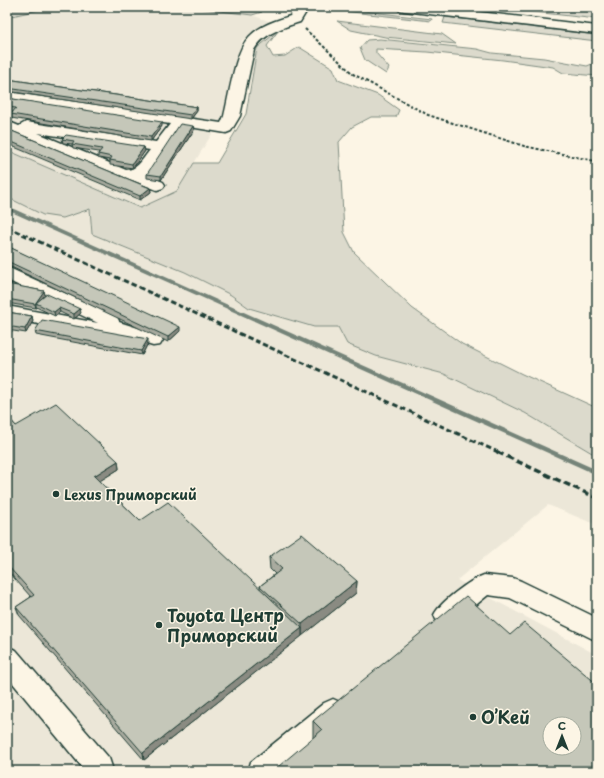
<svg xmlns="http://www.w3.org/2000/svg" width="604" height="778" viewBox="0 0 604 778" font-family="'Playpen Sans',sans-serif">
<rect width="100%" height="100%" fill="#fcf5e5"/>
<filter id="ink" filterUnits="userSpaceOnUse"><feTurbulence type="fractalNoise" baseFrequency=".025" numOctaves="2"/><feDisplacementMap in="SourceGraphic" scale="8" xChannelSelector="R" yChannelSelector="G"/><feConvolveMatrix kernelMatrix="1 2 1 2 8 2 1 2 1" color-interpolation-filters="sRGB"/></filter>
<g filter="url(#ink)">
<g fill="#ece7d8" fill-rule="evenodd">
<polygon points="79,7 168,7 177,9 189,7 252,15 271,22 242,40 227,109 177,191 140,208 7,150 7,17 39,10"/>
<path d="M7,197L43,215L90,209L92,234L185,272L231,295L249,308L314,327H338L376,356L444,374L525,413L597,456V525L548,505L457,580L597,655V771H7ZM550,724H574V748H550Z"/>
</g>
<g fill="#dcdacc" stroke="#7e8c80">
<polygon points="7,7 79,7 39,10 7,17"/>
<polygon points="189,7 224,7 262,12 252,15"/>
<polygon points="326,7 328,7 432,19 431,21 325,9"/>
<polygon points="489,7 557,7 597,12 597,19"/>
<polygon points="445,17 597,35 597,41 443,23"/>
<polygon points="337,21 442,34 456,44 385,37 351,30"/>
<polygon points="278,31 267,46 273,57 285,56 299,47 333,68 338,80 378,95 399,110 396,117 371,117 352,127 339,142 344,232 354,252 412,308 462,344 522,374 597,408 597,456 525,413 444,374 376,356 347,344 338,327 314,327 249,308 231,295 185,272 92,234 90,209 63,218 43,215 7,197 7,150 140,208 177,191 194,163 217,163 246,114 257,48"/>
<polygon points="380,39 477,49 492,53 544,58 587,66 597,62 597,76 563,73 553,67 503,60 427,52 376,49 376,53 389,68 386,74 365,60 360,48 367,40"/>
</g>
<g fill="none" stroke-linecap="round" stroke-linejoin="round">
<polygon fill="#758479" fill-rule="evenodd" points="7,206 597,470 597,475 7,210"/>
<defs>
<g id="minor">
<path d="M295,7H309L300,22C282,28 264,33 254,50L240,116L231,131L226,133L184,126L147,175L163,182L165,185L163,188L157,190L132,180L118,178L7,131V121L19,126L26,122L156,142L170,124L7,100V92L221,123L224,116C229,97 235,50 249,37C260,25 275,21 290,16ZM38,133L150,150C143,158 138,170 126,170Z"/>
<polygon points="397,7 437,7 597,26 597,34 404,11 399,10"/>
<polygon points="7,267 117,317 119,321 119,322 160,335 163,340 160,345 153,346 110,333 102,336 7,318 7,306 98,323 7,280"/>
<path d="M484,575L513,578L521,581L597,618V641L510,598L488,595L455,622L446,625L437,622L434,615C440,602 470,580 484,575Z"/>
<polygon points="7,647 16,650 109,758 112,767 111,771 81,771 82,767 7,676"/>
<polygon points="333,699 342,703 346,711 342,719 281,771 248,771 251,762 324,703"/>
</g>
</defs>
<use href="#minor" stroke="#1f3d34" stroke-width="3"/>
<polyline stroke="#1f3d34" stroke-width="2" stroke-dasharray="3 2" stroke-linecap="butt" points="305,29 353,74 428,115 524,146 595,161"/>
<use href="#minor" fill="#fcf5e5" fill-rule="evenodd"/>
<polyline stroke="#1f3d34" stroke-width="3" stroke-dasharray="5.5 3" stroke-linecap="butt" points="7,227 500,453"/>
<polyline stroke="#1f3d34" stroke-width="3.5" stroke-dasharray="7 3.5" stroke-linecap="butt" points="497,452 597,498"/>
</g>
<g fill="#a9ab9f" stroke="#1f3d34">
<polygon points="7,79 197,107 197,111 191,119 7,91"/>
<polygon points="7,98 162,126 151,141 11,118 11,114 13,112 7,111"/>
<polygon points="193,126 194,130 161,180 147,178 147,174"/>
<polygon points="7,129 150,188 151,192 140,200 7,144"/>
<polygon points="62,139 144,147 145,151 133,168 110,165 110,160 98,158 98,154 99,152 73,148 72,144 63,143"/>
<polygon points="7,246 180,331 168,342 7,265"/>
<polygon points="7,279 10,280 11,284 10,285 44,291 45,295 43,297 81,313 74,319 60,312 55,316 36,307 36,308 7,303"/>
<polygon points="7,312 32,316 33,321 26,333 7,330"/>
<polygon points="35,331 148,343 142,355 36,335"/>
<polygon points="7,416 16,426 118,461 119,469 99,481 140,521 260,589 260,586 275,574 270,569 269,557 357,581 356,593 144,760 19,615 16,607 31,597 7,570"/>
<polygon points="597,684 313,738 313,721"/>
</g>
<g fill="#8a8b82" stroke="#1f3d34">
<polygon points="197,107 197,111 191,119 191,115"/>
<polygon points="162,122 162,126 151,141 151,137"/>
<polygon points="193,126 194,130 161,180 161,176"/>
<polygon points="144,147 145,151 133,168 132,164"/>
<polygon points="150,188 151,192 140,200 140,196"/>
<polygon points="10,280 11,284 8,288 7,283"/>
<polygon points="44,291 45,295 38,304 36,303 36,308 35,304"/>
<polygon points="59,308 60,312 55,316 54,312"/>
<polygon points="80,309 81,313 74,319 74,314"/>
<polygon points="32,316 33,321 26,333 25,329"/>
<polygon points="180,327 180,331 168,342 168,337"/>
<polygon points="148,339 148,343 142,355 141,351"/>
<polygon points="118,461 119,469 95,484 94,476"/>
<polygon points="357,581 356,593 302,636 302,624"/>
<polygon points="302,628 302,636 144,760 143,753"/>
</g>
<g fill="#c5c7b9" stroke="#1f3d34" fill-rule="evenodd">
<polygon points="7,79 197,107 191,115 7,88"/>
<polygon points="7,98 162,122 151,137 11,114 16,108 7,107"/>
<polygon points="180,124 193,126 161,176 147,174"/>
<polygon points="7,129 150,188 140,196 7,140"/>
<polygon points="66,135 144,147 132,164 110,160 112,157 98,154 102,149 72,144 74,141 62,139"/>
<polygon points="7,246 180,327 168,337 7,261"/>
<polygon points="7,279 10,280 7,283"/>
<polygon points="7,284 44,291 35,304 7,299"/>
<polygon points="47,294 80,309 74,314 59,308 54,312 36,303"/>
<polygon points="7,312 32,316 25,329 7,326"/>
<polygon points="42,320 148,339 141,351 35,331"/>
<polygon points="56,403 118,461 94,476 140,521 168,502 302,628 143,753 16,607 34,595 7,565 7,416 16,426"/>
<polygon points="302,534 357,581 302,624 260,586 282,569 269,557"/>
<path d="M466,596L510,635L524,623L597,684V771H273L322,730L313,721ZM550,724H574V748H550Z"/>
</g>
</g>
<g fill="#1f3d34" stroke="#fcf5e5" stroke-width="1.5">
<circle cx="56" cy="494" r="4"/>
<circle cx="159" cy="625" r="4"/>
<circle cx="473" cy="717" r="4"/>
</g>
<g text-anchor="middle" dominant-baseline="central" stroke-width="3" stroke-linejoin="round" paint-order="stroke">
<g font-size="14" font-weight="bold" fill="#1f3d34" stroke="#fcf5e5" text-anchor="start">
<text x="64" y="494">Lexus Приморский</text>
</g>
<g font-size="17" font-weight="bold" fill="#1f3d34" stroke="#fcf5e5" text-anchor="start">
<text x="167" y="615">Toyota Центр<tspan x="167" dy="20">Приморский</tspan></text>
<text x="481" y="717">О’Кей</text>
</g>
</g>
<rect width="604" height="778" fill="none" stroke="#fcf5e5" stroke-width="24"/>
<rect x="12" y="12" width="580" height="754" fill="none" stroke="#1f3d34" stroke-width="1.5" filter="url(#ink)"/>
<g transform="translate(562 736)"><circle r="19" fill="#fcf5e5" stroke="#a4ab9e"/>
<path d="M0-3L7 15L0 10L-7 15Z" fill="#1f3d34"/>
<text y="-6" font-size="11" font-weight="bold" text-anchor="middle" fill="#1f3d34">С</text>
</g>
</svg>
